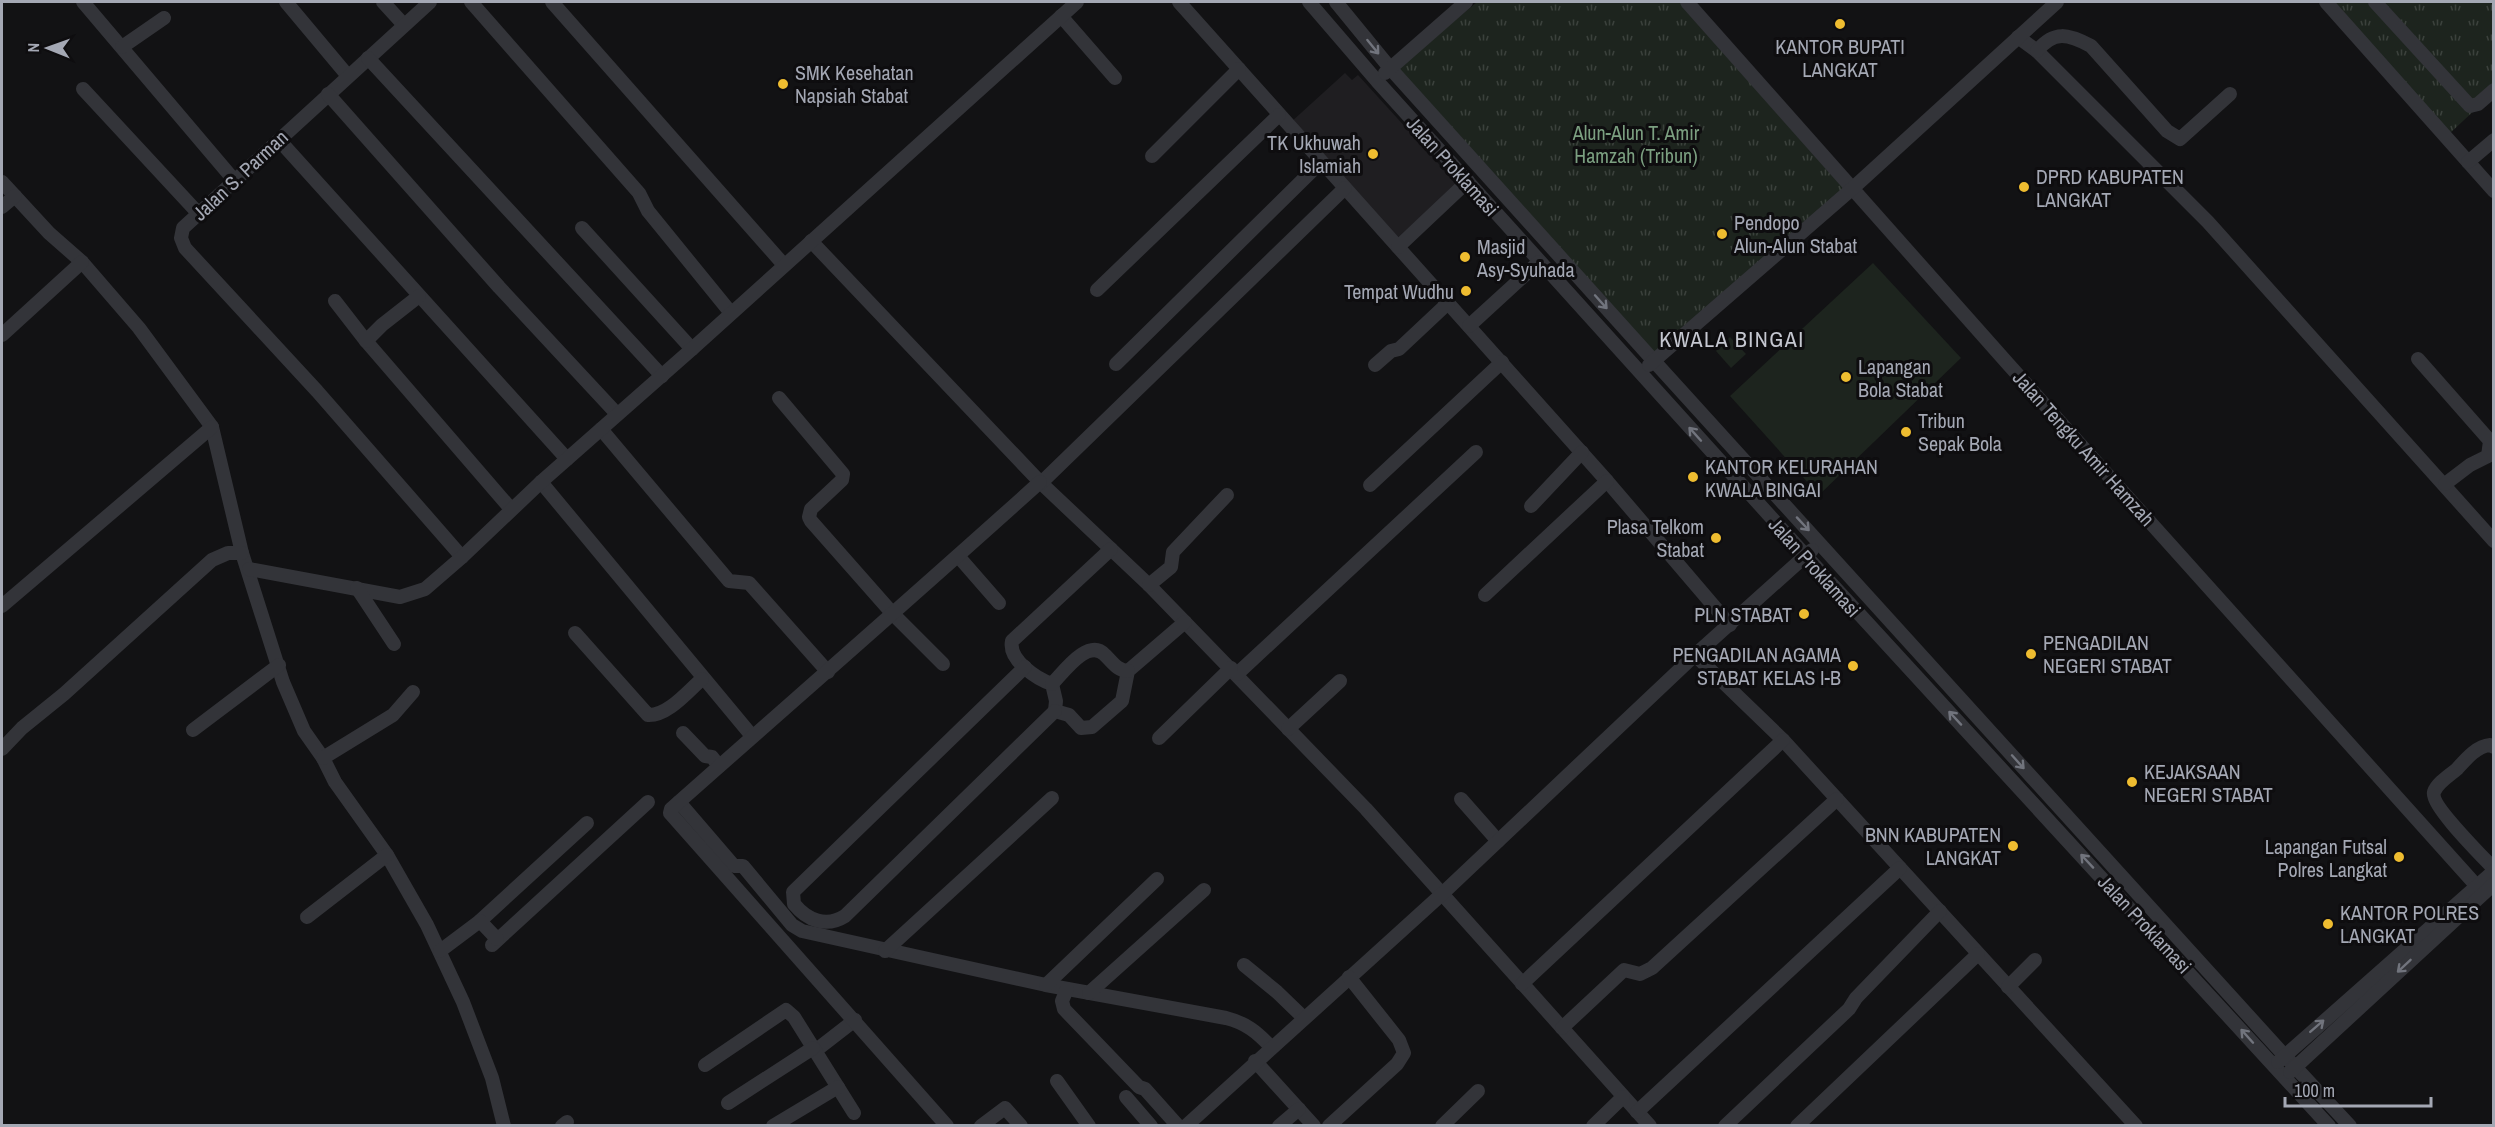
<svg xmlns="http://www.w3.org/2000/svg" width="2495" height="1127" viewBox="0 0 2495 1127" font-family="'Archivo Narrow',sans-serif">
<defs>
<pattern id="park-tufts" width="24" height="20" patternUnits="userSpaceOnUse" patternTransform="scale(1.5)"><rect width="24" height="20" fill="#1d241e"/><path d="M3 7l-1-3M5 7V3M7 7l1-3M15 17l-1-3M17 17v-4M19 17l1-3" fill="none" stroke="#3b413c"/></pattern>
</defs>
<rect width="100%" height="100%" fill="#121214"/>
<polygon fill="#1f1e21" points="1345,73 1352,80 1358,75 1457,184 1395,240 1290,123"/>
<g fill="#1d241e">
<polygon points="1873,263 1961,358 1819,495 1730,396"/>
<polygon points="1730,337 1746,354 1731,368 1716,351"/>
</g>
<g fill="url(#park-tufts)">
<polygon points="1477,2 1685,2 1849,188 1653,357 1395,71"/>
<polygon points="2330,2 2493,2 2493,93 2448,135"/>
</g>
<g fill="none" stroke-linecap="round" stroke-linejoin="round">
<g stroke="#333439" stroke-width="14">
<polyline points="83,2 234,180"/>
<polyline points="286,2 348,76"/>
<polyline points="383,2 404,25"/>
<polyline points="430,2 183,228 181,238 185,248 317,391 462,557"/>
<polyline points="471,2 639,193 648,211 731,313"/>
<polyline points="552,2 784,265"/>
<polyline points="1179,2 1607,481 1730,625"/>
<polyline points="1309,2 1377,81 1806,556 2329,1126"/>
<polyline points="1336,2 1390,68 1653,360 2284,1055 2350,1126"/>
<polyline points="1687,2 2009,365 2483,893"/>
<polyline points="2326,2 2494,191"/>
<polyline points="2375,2 2470,106 2478,104 2494,90"/>
<polyline points="1061,16 1115,78"/>
<polyline points="2018,37 2037,51 2208,222 2494,541"/>
<polyline points="122,47 164,18"/>
<path d="M2037,51C2054,30 2068,34 2091,46L2167,131L2180,139L2230,94"/>
<polyline points="368,58 662,376"/>
<polyline points="1385,73 1466,2"/>
<polyline points="83,89 198,213"/>
<polyline points="328,94 499,287 617,414"/>
<polyline points="279,140 567,459"/>
<polyline points="1152,156 1239,69"/>
<polyline points="2468,162 2494,140"/>
<polyline points="2,182 49,233 82,262 139,328 212,427 242,553 283,682 304,731 323,758 335,782 387,855 427,925 463,1002 492,1078 504,1126"/>
<polyline points="2,207 15,196"/>
<polyline points="582,228 692,349"/>
<polyline points="811,241 1040,482 1149,585 1366,809 1650,1126"/>
<polyline points="1398,247 1468,181"/>
<polyline points="1097,290 1279,115"/>
<polyline points="335,301 366,341 511,509"/>
<polyline points="1469,326 1539,262"/>
<polyline points="2,335 82,262"/>
<polyline points="366,341 382,325 419,296"/>
<polyline points="2418,359 2490,441 2488,456 2470,465 2445,484"/>
<polyline points="1116,364 1321,162"/>
<polyline points="1375,365 1391,351 1399,349 1448,303"/>
<polyline points="1649,365 1853,188 2057,2"/>
<polyline points="779,398 843,474 842,480 811,509 809,517 811,521 893,614 943,664"/>
<polyline points="601,429 729,581 749,583 828,672"/>
<polyline points="541,482 752,736"/>
<polyline points="1041,483 1345,188"/>
<polyline points="1370,485 1502,362"/>
<polyline points="1531,506 1582,452"/>
<path d="M1111,549L1012,641C1008,660 1037,679 1052,684L1056,701L1055,711L1069,715L1081,728L1092,727L1122,701L1128,671L1185,622"/>
<polyline points="958,556 999,603"/>
<polyline points="249,569 400,597 425,589 462,557 541,482 692,349 1077,2"/>
<polyline points="1149,585 1171,567 1173,552 1227,495"/>
<polyline points="357,588 394,644"/>
<polyline points="1485,595 1607,481"/>
<polyline points="2,606 212,427"/>
<path d="M575,633L648,715C668,716 688,691 702,679"/>
<polyline points="1695,655 1783,740 2136,1126"/>
<path d="M1025,667L793,892L794,904C807,920 826,928 845,916L1055,711"/>
<polyline points="1237,674 1476,452"/>
<path d="M1052,684C1063,673 1088,637 1105,655C1113,663 1117,670 1128,671"/>
<polyline points="1288,729 1340,681"/>
<polyline points="193,730 279,665"/>
<polyline points="683,733 705,756 712,757 719,766"/>
<polyline points="1159,738 1231,668"/>
<path d="M2494,747L2490,745C2477,746 2466,759 2457,769C2450,775 2437,783 2434,792C2430,805 2483,857 2494,869"/>
<polyline points="2,749 22,728 64,694 212,560 228,553 242,553"/>
<polyline points="323,758 393,715 413,692"/>
<polyline points="1461,799 1498,841"/>
<path d="M679,802L734,866H743L792,925L802,931L1046,985L1226,1018C1246,1023 1257,1032 1271,1047"/>
<polyline points="307,917 387,855"/>
<polyline points="480,921 587,823"/>
<polyline points="492,945 648,802"/>
<polyline points="440,951 480,921 497,939"/>
<polyline points="885,951 1052,798"/>
<polyline points="1244,965 1277,992 1304,1018"/>
<polyline points="1522,984 1783,740"/>
<polyline points="1046,985 1157,879"/>
<polyline points="2008,987 2035,960"/>
<polyline points="1067,989 1062,1001 1064,1009 1139,1087 1145,1089 1178,1126"/>
<polyline points="1089,993 1204,890"/>
<polyline points="1562,1028 1624,970 1640,974 1652,968 1837,799"/>
<polyline points="815,1051 855,1020"/>
<polyline points="1255,1061 1314,1126"/>
<polyline points="2278,1062 2494,871"/>
<polyline points="705,1065 786,1010 794,1017 854,1113"/>
<polyline points="2290,1072 2494,884"/>
<polyline points="1057,1081 1089,1126"/>
<polyline points="1126,1097 1151,1126"/>
<polyline points="728,1103 813,1048"/>
<polyline points="1637,1112 1900,868"/>
<polyline points="562,1126 567,1122"/>
<polyline points="773,1126 838,1087"/>
<path d="M947,1126L670,813L671,809C794,700 918,592 1040,482"/>
<polyline points="981,1126 1005,1108 1021,1126"/>
<polyline points="1186,1126 1442,894 1695,655 1812,550"/>
<polyline points="1279,1126 1299,1109"/>
<polyline points="1329,1126 1397,1064 1404,1053 1399,1040 1349,977"/>
<polyline points="1442,1126 1478,1091"/>
<polyline points="1593,1126 1623,1097"/>
<polyline points="1725,1126 1849,1009 1856,998 1940,911"/>
<polyline points="1797,1126 1978,954"/>
</g>
</g>
<defs><path id="oneway-shaft" d="M-6 0H5M1.5-3L5.5 0L1.5 3" fill="none" stroke-width="1.6" stroke-linecap="round" stroke-linejoin="round" transform="scale(1.5)"/></defs>
<g stroke="#71747d">
<use href="#oneway-shaft" transform="translate(1373 47) rotate(51)"/>
<use href="#oneway-shaft" transform="translate(1601 302) rotate(48)"/>
<use href="#oneway-shaft" transform="translate(1695 434) rotate(-132)"/>
<use href="#oneway-shaft" transform="translate(1803 524) rotate(47)"/>
<use href="#oneway-shaft" transform="translate(1955 718) rotate(-133)"/>
<use href="#oneway-shaft" transform="translate(2018 762) rotate(48)"/>
<use href="#oneway-shaft" transform="translate(2087 861) rotate(-133)"/>
<use href="#oneway-shaft" transform="translate(2404 966) rotate(137)"/>
<use href="#oneway-shaft" transform="translate(2317 1026) rotate(-41)"/>
<use href="#oneway-shaft" transform="translate(2247 1036) rotate(-132)"/>
</g>
<g fill="#eebc30" stroke="#0e0d0f" stroke-width="2">
<circle cx="1840" cy="24" r="6"/>
<circle cx="783" cy="84" r="6"/>
<circle cx="1373" cy="154" r="6"/>
<circle cx="2024" cy="187" r="6"/>
<circle cx="1722" cy="234" r="6"/>
<circle cx="1465" cy="257" r="6"/>
<circle cx="1466" cy="291" r="6"/>
<circle cx="1846" cy="377" r="6"/>
<circle cx="1906" cy="432" r="6"/>
<circle cx="1693" cy="477" r="6"/>
<circle cx="1716" cy="538" r="6"/>
<circle cx="1804" cy="614" r="6"/>
<circle cx="2031" cy="654" r="6"/>
<circle cx="1853" cy="666" r="6"/>
<circle cx="2132" cy="782" r="6"/>
<circle cx="2013" cy="846" r="6"/>
<circle cx="2399" cy="857" r="6"/>
<circle cx="2328" cy="924" r="6"/>
</g>
<g text-anchor="middle" dominant-baseline="central" stroke-width="6" stroke-linejoin="round" paint-order="stroke">
<g font-size="20" fill="#a4a8b4" stroke="#0e0d0f" text-anchor="start">
<text x="1840" y="46" text-anchor="middle">KANTOR BUPATI<tspan x="1840" dy="23">LANGKAT</tspan></text>
<text x="795" y="72">SMK Kesehatan<tspan x="795" dy="23">Napsiah Stabat</tspan></text>
<text x="1361" y="142" text-anchor="end">TK Ukhuwah<tspan x="1361" dy="23">Islamiah</tspan></text>
<text x="2036" y="176">DPRD KABUPATEN<tspan x="2036" dy="23">LANGKAT</tspan></text>
<text x="1734" y="222">Pendopo<tspan x="1734" dy="23">Alun-Alun Stabat</tspan></text>
<text x="1477" y="246">Masjid<tspan x="1477" dy="23">Asy-Syuhada</tspan></text>
<text x="1454" y="291" text-anchor="end">Tempat Wudhu</text>
<text x="1858" y="366">Lapangan<tspan x="1858" dy="23">Bola Stabat</tspan></text>
<text x="1918" y="420">Tribun<tspan x="1918" dy="23">Sepak Bola</tspan></text>
<text x="1705" y="466">KANTOR KELURAHAN<tspan x="1705" dy="23">KWALA BINGAI</tspan></text>
<text x="1704" y="526" text-anchor="end">Plasa Telkom<tspan x="1704" dy="23">Stabat</tspan></text>
<text x="1792" y="614" text-anchor="end">PLN STABAT</text>
<text x="2043" y="642">PENGADILAN<tspan x="2043" dy="23">NEGERI STABAT</tspan></text>
<text x="1841" y="654" text-anchor="end">PENGADILAN AGAMA<tspan x="1841" dy="23">STABAT KELAS I-B</tspan></text>
<text x="2144" y="771">KEJAKSAAN<tspan x="2144" dy="23">NEGERI STABAT</tspan></text>
<text x="2001" y="834" text-anchor="end">BNN KABUPATEN<tspan x="2001" dy="23">LANGKAT</tspan></text>
<text x="2387" y="846" text-anchor="end">Lapangan Futsal<tspan x="2387" dy="23">Polres Langkat</tspan></text>
<text x="2340" y="912">KANTOR POLRES<tspan x="2340" dy="23">LANGKAT</tspan></text>
</g>
<g font-size="20" fill="#7b9f80" stroke="#0e0d0f">
<text x="1636" y="132">Alun-Alun T. Amir<tspan x="1636" dy="23">Hamzah (Tribun)</tspan></text>
</g>
<g font-size="20" fill="#a4a8b4" stroke="#0e0d0f">
<text transform="translate(1453 166) rotate(48)">Jalan Proklamasi</text>
<text transform="translate(240 175) rotate(-43)">Jalan S. Parman</text>
<text transform="translate(2084 448) rotate(48)">Jalan Tengku Amir Hamzah</text>
<text transform="translate(1815 567) rotate(48)">Jalan Proklamasi</text>
<text transform="translate(2145 924) rotate(47)">Jalan Proklamasi</text>
</g>
<g font-size="22" letter-spacing="1.5" fill="#c5c7d0" stroke="#0e0d0f">
<text x="1732" y="339">KWALA BINGAI</text>
</g>
</g>
<rect width="2495" height="1127" fill="none" stroke="#a4a8b4" stroke-width="6"/>
<g transform="translate(48 48) rotate(271)" stroke="#0e0d0f" stroke-width="4.5" paint-order="stroke">
<path d="M0-4.5L10 22L0 15L-10 22Z" fill="#a4a8b4"/>
<text y="-9" font-size="16" font-weight="bold" text-anchor="middle" fill="#a4a8b4">N</text>
</g>
<path d="M2285 1097v9h146v-9" fill="none" stroke="#a4a8b4" stroke-width="3"/>
<text x="2294" y="1097" font-size="18" fill="#a4a8b4" stroke="#0e0d0f" stroke-width="4.5" paint-order="stroke">100 m</text>
</svg>
